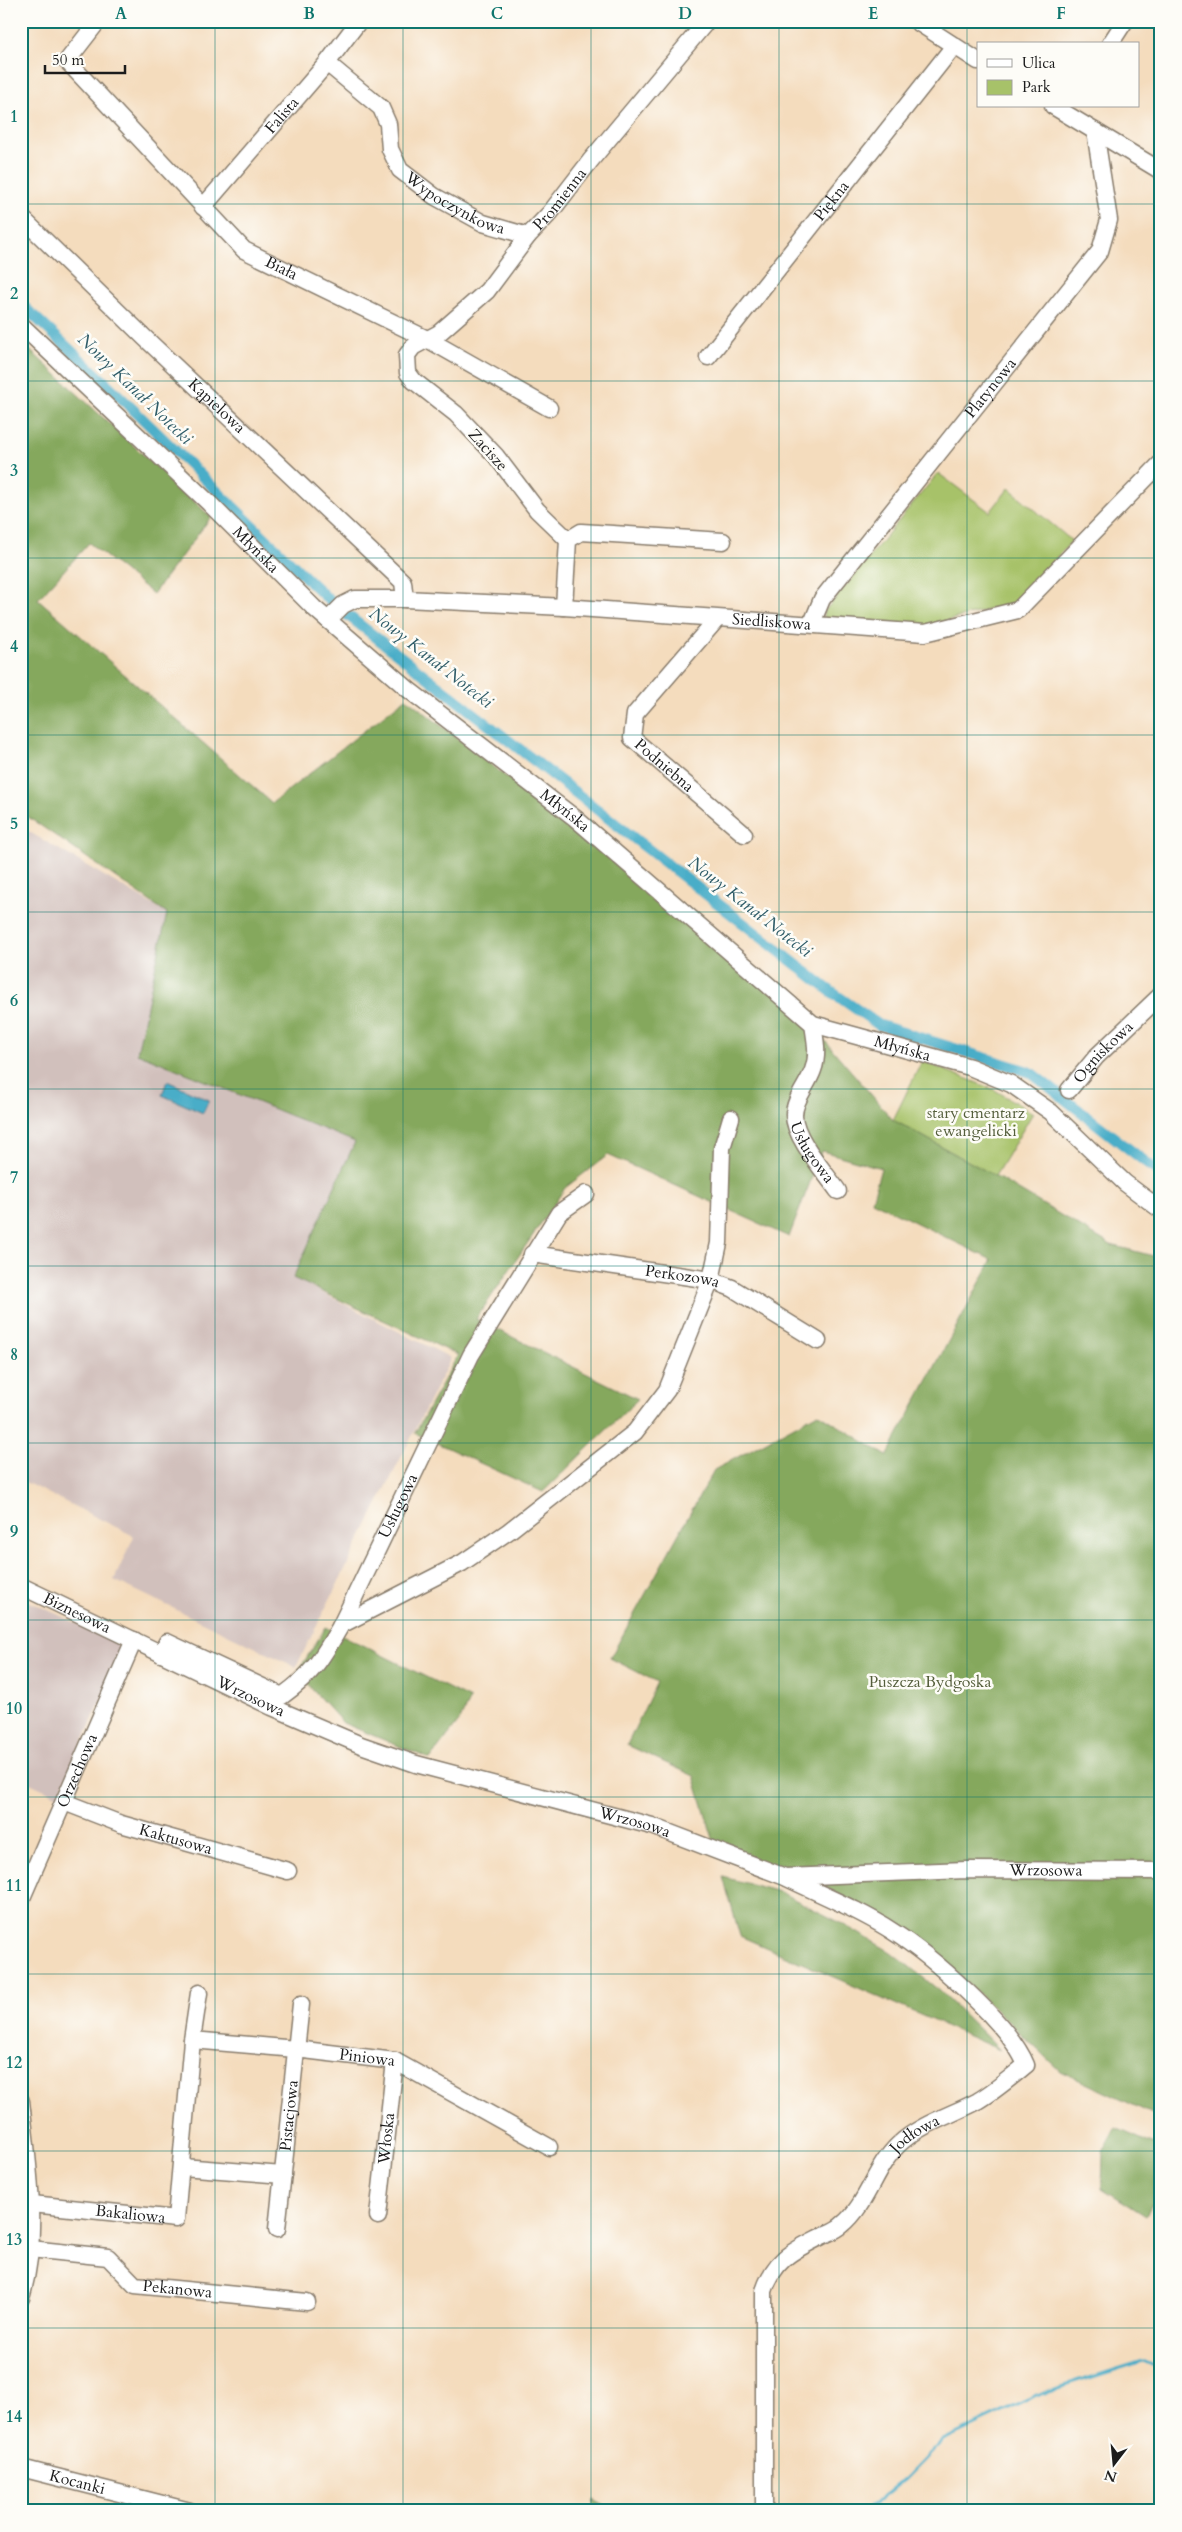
<svg xmlns="http://www.w3.org/2000/svg" width="1182" height="2532" viewBox="0 0 1182 2532" font-family="Cardo,serif">
<rect width="100%" height="100%" fill="#fdfcf7"/>
<filter id="ink" filterUnits="userSpaceOnUse"><feTurbulence type="fractalNoise" baseFrequency=".02" numOctaves="2"/><feDisplacementMap in="SourceGraphic" scale="10" xChannelSelector="R" yChannelSelector="G"/><feConvolveMatrix kernelMatrix="1 2 1 2 8 2 1 2 1" color-interpolation-filters="sRGB"/></filter>
<filter id="wash" filterUnits="userSpaceOnUse"><feTurbulence type="fractalNoise" baseFrequency=".0096" numOctaves="4" result="noise"/><feDisplacementMap in="SourceGraphic" scale="20" xChannelSelector="R" yChannelSelector="G"/><feGaussianBlur stdDeviation="1.12" result="paint"/><feColorMatrix in="noise" values="0 0 0 0 0 0 0 0 0 0 0 0 0 0 0 0 0 1.4 0 .05"/><feComposite in="paint" operator="in"/></filter>
<g filter="url(#wash)">
<rect width="100%" height="100%" fill="#f4dcbd"/>
<g fill="#d1c0bc">
<polygon points="21,827 167,913 137,1053 355,1142 293,1278 451,1358 296,1667 114,1580 134,1536 21,1480"/>
<polygon points="21,1598 117,1641 122,1654 58,1796 21,1779"/>
</g>
<g fill="#a7c269" stroke="#626f42">
<polygon points="938,473 990,512 1009,488 1072,541 1015,603 926,626 825,619 823,613"/>
<polygon points="922,1061 995,1090 1033,1113 995,1176 893,1120"/>
</g>
<g fill="#85a85d" stroke="#50623c">
<polygon points="21,342 211,517 153,594 89,543 38,599 272,803 406,698 790,1000 893,1120 995,1176 1111,1245 1161,1258 1161,2118 1060,2071 952,1968 885,1918 815,1882 715,1845 694,1776 627,1745 657,1682 610,1658 714,1470 818,1413 887,1456 992,1260 872,1201 881,1168 822,1151 789,1237 608,1155 565,1188 476,1319 638,1399 543,1492 415,1433 458,1355 293,1278 355,1142 137,1053 167,913 21,812"/>
<polygon points="326,1627 470,1699 460,1720 430,1759 343,1723 297,1673"/>
<polygon points="723,1877 780,1892 839,1922 891,1952 940,1991 1000,2050 740,1936"/>
<polygon points="1116,2128 1161,2148 1161,2210 1151,2205 1146,2216 1102,2188 1103,2152"/>
<polygon points="594,2500 614,2511 592,2511"/>
</g>
<polygon fill="#48adc8" stroke="#326472" points="167,1081 209,1100 203,1113 162,1095"/>
<g fill="none" stroke-linecap="round" stroke-linejoin="round">
<polyline stroke="#48adc8" stroke-width="3" points="865,2511 905,2479 943,2440 1048,2391 1143,2361 1161,2369"/>
<g stroke="#48adc8" stroke-width="11">
<polyline points="21,304 109,386 332,603"/>
<polyline points="346,614 829,990 879,1025 1030,1072 1161,1174"/>
</g>
</g>
</g>
<g filter="url(#ink)">
<g fill="none" stroke-linecap="round" stroke-linejoin="round">
<defs>
<g id="minor">
<path id="s1" d="M98,21L67,61L244,250L429,340L549,408"/>
<polyline points="916,21 978,61"/>
<polyline points="1110,44 1125,21"/>
<path id="s2" d="M327,63L381,108L388,124L390,149L400,170L434,196L483,223L528,236"/>
<polyline points="1053,106 1161,171"/>
<path id="s3" d="M203,207L327,63L359,21"/>
<path id="s4" d="M21,217L145,338L403,582L405,599"/>
<path id="s5" d="M21,325L209,503L314,608L409,690L575,818L813,1024L970,1067L1011,1084L1051,1112L1125,1183L1161,1210"/>
<path id="s6" d="M708,357L954,46"/>
<path id="s7" d="M568,540L537,510L496,456L456,414L414,381L408,373L407,355L413,347L439,333L487,291L528,236L550,213L591,160L707,21"/>
<polyline points="564,607 568,540 581,532 723,541"/>
<path id="s8" d="M717,619L635,714L632,738L744,834"/>
<path id="s9" d="M328,620L343,605L355,599H405L564,607L925,633L1018,610L1161,463"/>
<path id="s10" d="M812,623L822,599L1100,251L1109,220L1095,131"/>
<path id="s11" d="M813,1024C815,1039 819,1054 813,1070C808,1085 794,1099 794,1115C794,1138 825,1172 838,1191"/>
<path id="s12" d="M1069,1090L1097,1056L1161,995"/>
<path id="s13" d="M532,1254L711,1280L732,1288L818,1341"/>
<path id="s14" d="M21,1586L272,1707L361,1745L416,1764L652,1826L785,1877L966,1870L1161,1871"/>
<polyline points="341,1625 462,1563 509,1531 635,1432 667,1390 711,1280 719,1243 722,1148 731,1118"/>
<path id="s15" d="M161,1654L167,1642L282,1696C314,1673 322,1658 341,1625L471,1355L559,1213L586,1194"/>
<path id="s16" d="M64,1802L121,1824L288,1871"/>
<path id="s17" d="M21,1900L134,1640"/>
<path id="s18" d="M192,2040L296,2049L395,2061L549,2147"/>
<path d="M21,2101C28,2167 40,2234 21,2298"/>
<polyline points="182,2167 283,2175"/>
<path id="s19" d="M32,2204L176,2219L192,2040L199,1993"/>
<path id="s20" d="M378,2216L395,2061"/>
<path id="s21" d="M277,2229L301,2004"/>
<path id="s22" d="M30,2249L108,2257L135,2285L307,2302"/>
<path id="s23" d="M21,2468L190,2511"/>
<path id="s24" d="M764,2511V2291C775,2258 793,2251 822,2236C828,2233 837,2230 842,2225C868,2204 874,2168 898,2145C920,2124 952,2115 978,2101C995,2091 1011,2077 1026,2065C1010,2024 930,1955 892,1931C860,1910 822,1895 787,1878"/>
</g>
</defs>
<use href="#minor" stroke="#887c6c" stroke-width="19"/>
<use href="#minor" stroke="#fff" stroke-width="16"/>
</g>
</g>
<path fill="none" stroke="#0f766e" stroke-width="1" stroke-opacity="0.55" d="M215,21V2511M403,21V2511M591,21V2511M779,21V2511M967,21V2511M21,204H1161M21,381H1161M21,558H1161M21,735H1161M21,912H1161M21,1089H1161M21,1266H1161M21,1443H1161M21,1620H1161M21,1797H1161M21,1974H1161M21,2151H1161M21,2328H1161"/>
<g text-anchor="middle" dominant-baseline="central" stroke-width="5" stroke-linejoin="round" paint-order="stroke">
<g font-size="16" fill="#1c1c1c" stroke="#fdfcf7">
<text stroke="none"><textPath href="#s3" startOffset="121">Falista</textPath></text>
<text stroke="none"><textPath href="#s7" startOffset="471">Promienna</textPath></text>
<text stroke="none"><textPath href="#s2" startOffset="201">Wypoczynkowa</textPath></text>
<text stroke="none"><textPath href="#s6" startOffset="199">Piękna</textPath></text>
<text stroke="none"><textPath href="#s1" startOffset="351">Biała</textPath></text>
<text stroke="none"><textPath href="#s10" startOffset="296">Platynowa</textPath></text>
<text stroke="none"><textPath href="#s4" startOffset="272">Kąpielowa</textPath></text>
<text transform="translate(488 450) rotate(48)">Zacisze</text>
<text stroke="none"><textPath href="#s5" startOffset="325">Młyńska</textPath></text>
<text stroke="none"><textPath href="#s9" startOffset="452">Siedliskowa</textPath></text>
<text stroke="none"><textPath href="#s8" startOffset="192">Podniebna</textPath></text>
<text stroke="none"><textPath href="#s5" startOffset="730">Młyńska</textPath></text>
<text stroke="none"><textPath href="#s5" startOffset="1150">Młyńska</textPath></text>
<text stroke="none"><textPath href="#s12" startOffset="51">Ogniskowa</textPath></text>
<text stroke="none"><textPath href="#s11" startOffset="138">Usługowa</textPath></text>
<text stroke="none"><textPath href="#s13" startOffset="152">Perkozowa</textPath></text>
<text stroke="none"><textPath href="#s15" startOffset="366">Usługowa</textPath></text>
<text stroke="none"><textPath href="#s14" startOffset="62">Biznesowa</textPath></text>
<text stroke="none"><textPath href="#s14" startOffset="255">Wrzosowa</textPath></text>
<text stroke="none"><textPath href="#s17" startOffset="141">Orzechowa</textPath></text>
<text stroke="none"><textPath href="#s14" startOffset="660">Wrzosowa</textPath></text>
<text stroke="none"><textPath href="#s16" startOffset="118">Kaktusowa</textPath></text>
<text stroke="none"><textPath href="#s14" startOffset="1081">Wrzosowa</textPath></text>
<text stroke="none"><textPath href="#s18" startOffset="176">Piniowa</textPath></text>
<text stroke="none"><textPath href="#s21" startOffset="114">Pistacjowa</textPath></text>
<text stroke="none"><textPath href="#s24" startOffset="444">Jodłowa</textPath></text>
<text stroke="none"><textPath href="#s20" startOffset="78">Włoska</textPath></text>
<text stroke="none"><textPath href="#s19" startOffset="99">Bakaliowa</textPath></text>
<text stroke="none"><textPath href="#s22" startOffset="160">Pekanowa</textPath></text>
<text stroke="none"><textPath href="#s23" startOffset="58">Kocanki</textPath></text>
</g>
<g font-size="16" fill="#545e3b" stroke="#fdfcf7">
<text x="976" y="1113">stary cmentarz<tspan x="976" dy="18">ewangelicki</tspan></text>
<text x="930" y="1682">Puszcza Bydgoska</text>
</g>
<g font-size="18" font-style="italic" fill="#305d69" stroke="#fdfcf7">
<text transform="translate(135 389) rotate(44)">Nowy Kanał Notecki</text>
<text transform="translate(431 658) rotate(38)">Nowy Kanał Notecki</text>
<text transform="translate(750 907) rotate(38)">Nowy Kanał Notecki</text>
</g>
</g>
<rect width="1182" height="2532" fill="none" stroke="#fdfcf7" stroke-width="55"/>
<rect x="977" y="42" width="162" height="65" fill="#fdfcf7" stroke="#a3a29f"/>
<rect x="987" y="59" width="25" height="8" fill="#ffffff" stroke="#a3a29f"/>
<text x="1022" y="68" font-size="15" fill="#1c1c1c">Ulica</text>
<rect x="987" y="80" width="25" height="15" fill="#a7c269" stroke="#a3a29f"/>
<text x="1022" y="92" font-size="15" fill="#1c1c1c">Park</text>
<g transform="translate(1114 2464) rotate(196)" stroke="#fdfcf7" stroke-width="4" paint-order="stroke">
<path d="M0-4L9 19L0 12L-9 19Z" fill="#1c1c1c"/>
<text y="-8" font-size="14" font-weight="bold" text-anchor="middle" fill="#1c1c1c">N</text>
</g>
<path d="M45 65v8h80v-8" fill="none" stroke="#1c1c1c" stroke-width="2.5"/>
<text x="52" y="65" font-size="15" fill="#1c1c1c" stroke="#fdfcf7" stroke-width="4" paint-order="stroke">50 m</text>
<rect x="28" y="28" width="1126" height="2476" fill="none" stroke="#0f766e" stroke-width="2"/>
<g font-size="16" text-anchor="middle" font-weight="bold" fill="#0f766e">
<text x="121" y="19">A</text>
<text x="309" y="19">B</text>
<text x="497" y="19">C</text>
<text x="685" y="19">D</text>
<text x="873" y="19">E</text>
<text x="1061" y="19">F</text>
<text x="14" y="122">1</text>
<text x="14" y="299">2</text>
<text x="14" y="476">3</text>
<text x="14" y="652">4</text>
<text x="14" y="829">5</text>
<text x="14" y="1006">6</text>
<text x="14" y="1183">7</text>
<text x="14" y="1360">8</text>
<text x="14" y="1537">9</text>
<text x="14" y="1714">10</text>
<text x="14" y="1891">11</text>
<text x="14" y="2068">12</text>
<text x="14" y="2245">13</text>
<text x="14" y="2422">14</text>
</g>
</svg>
